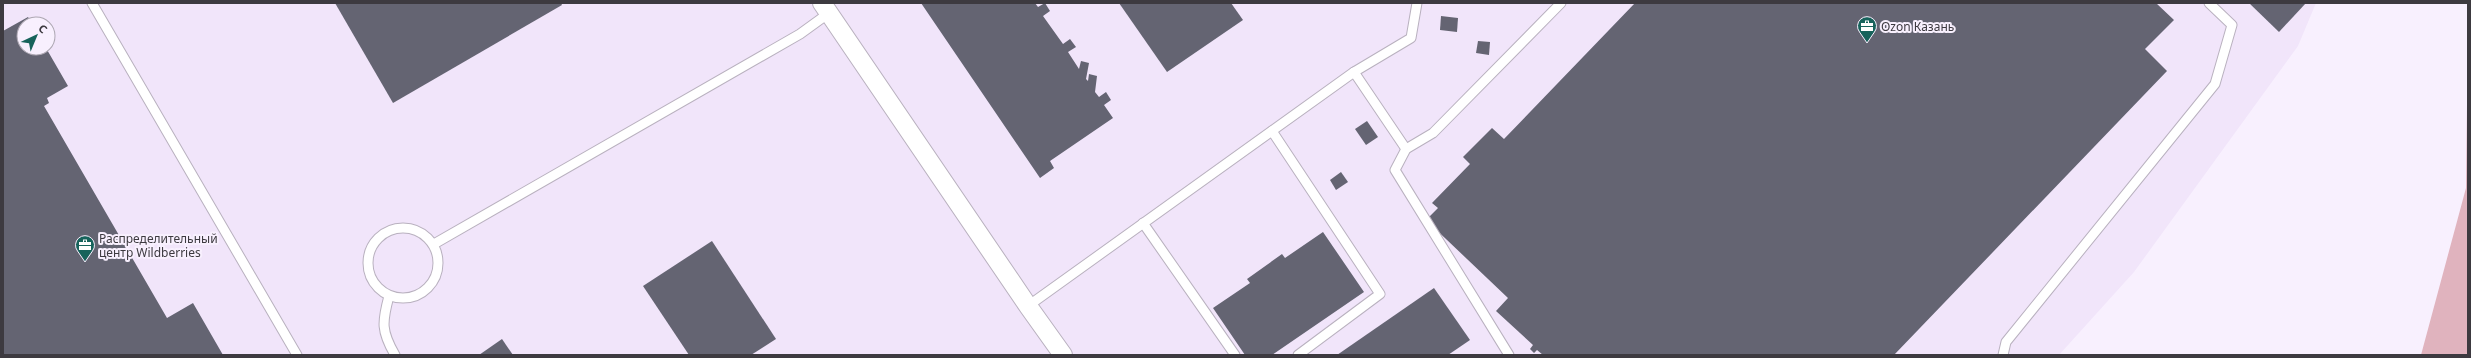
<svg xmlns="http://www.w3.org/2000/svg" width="2471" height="358" viewBox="0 0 2471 358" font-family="'Noto Sans',sans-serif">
<rect width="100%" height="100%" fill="#f8f0fe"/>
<path fill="#f1e5fa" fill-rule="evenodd" d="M3,3H2316L2298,46L2134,272L2059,355H3ZM24,24H48V48H24Z"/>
<polygon fill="#e0b3be" points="2468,19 2468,355 2421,355 2466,188"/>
<g fill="#646472">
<polygon points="335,3 561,3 562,5 393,103"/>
<polygon points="921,3 1035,3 1038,7 1045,3 1050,11 1043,16 1063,44 1070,39 1076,47 1068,52 1079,69 1081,61 1089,63 1086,79 1088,81 1089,74 1097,76 1095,92 1099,97 1106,92 1111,100 1104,105 1113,118 1050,161 1054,168 1040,178"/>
<polygon points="1119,3 1231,3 1243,20 1167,72"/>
<polygon points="1635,3 2156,3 2174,20 2145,49 2167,71 1894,355 1543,355 1537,350 1534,353 1530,349 1533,345 1496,311 1508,298 1426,220 1438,208 1432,203 1470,164 1463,157 1492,128 1504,139"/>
<polygon points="2249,3 2306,3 2279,32"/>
<polygon points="1441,16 1458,18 1457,32 1440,30"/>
<polygon points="28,17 32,24 24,24 24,48 46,48 68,86 47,98 49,103 44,106 167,318 193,303 223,355 3,355 3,31"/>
<polygon points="1478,41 1490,42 1489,55 1476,53"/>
<polygon points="1367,121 1378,137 1366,145 1355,129"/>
<polygon points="1341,172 1348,182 1336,190 1330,180"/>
<polygon points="1323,232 1364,292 1272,355 1245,355 1213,308 1250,283 1247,279 1282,254 1285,258"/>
<polygon points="712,241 776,339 751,355 689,355 643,286"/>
<polygon points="1434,288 1470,340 1448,355 1337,355"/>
<polygon points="502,339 513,355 479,355"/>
</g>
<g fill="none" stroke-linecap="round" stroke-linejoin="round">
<defs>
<g id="lane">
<polyline points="92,3 297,355"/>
<polyline points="1354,72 1406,149"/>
<polyline points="1272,131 1380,294 1298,355"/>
<polyline points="1143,223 1235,355"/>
<circle cx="403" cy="263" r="35"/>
<polyline points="434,244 800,34 829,13"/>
<path d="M389,296C382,322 381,331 395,355"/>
<polyline points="1028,306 1354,72 1411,38 1417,3"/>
<polyline points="1509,355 1395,170 1406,149 1433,133 1561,3"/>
<polyline points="2003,355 2006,342 2215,84 2232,25 2209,3"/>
</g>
<polyline id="street" points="822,3 1028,306 1063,355"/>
</defs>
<use href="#lane" stroke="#b9b1bf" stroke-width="11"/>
<use href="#street" stroke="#b9b1bf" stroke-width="20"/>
<use href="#lane" stroke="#fff" stroke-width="9"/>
<use href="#street" stroke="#fff" stroke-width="18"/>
</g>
<defs>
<symbol id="office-pin" viewBox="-11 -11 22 30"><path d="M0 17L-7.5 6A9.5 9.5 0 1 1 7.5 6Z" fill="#17635b" stroke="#f8f0fe"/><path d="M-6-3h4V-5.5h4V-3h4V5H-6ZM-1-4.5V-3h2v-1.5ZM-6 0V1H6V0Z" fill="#fff"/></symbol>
</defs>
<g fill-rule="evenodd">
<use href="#office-pin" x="1856" y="15" width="22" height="30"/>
<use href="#office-pin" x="74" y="234" width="22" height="30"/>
</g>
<g text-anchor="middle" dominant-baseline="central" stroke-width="4" stroke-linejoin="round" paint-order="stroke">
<g font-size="12" fill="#3d3a40" stroke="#f8f0fe" text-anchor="start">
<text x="1881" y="26">Ozon Казань</text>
<text x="99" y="238">Распределительный<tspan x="99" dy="14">центр Wildberries</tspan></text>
</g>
</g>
<rect width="2471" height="358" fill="none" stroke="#3d3a40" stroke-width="8"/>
<g transform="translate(36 36) rotate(44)"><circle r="19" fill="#f8f0fe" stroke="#ada7b2"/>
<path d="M0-3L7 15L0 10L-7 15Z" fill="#17635b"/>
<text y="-6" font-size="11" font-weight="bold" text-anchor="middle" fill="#3d3a40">С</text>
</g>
</svg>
